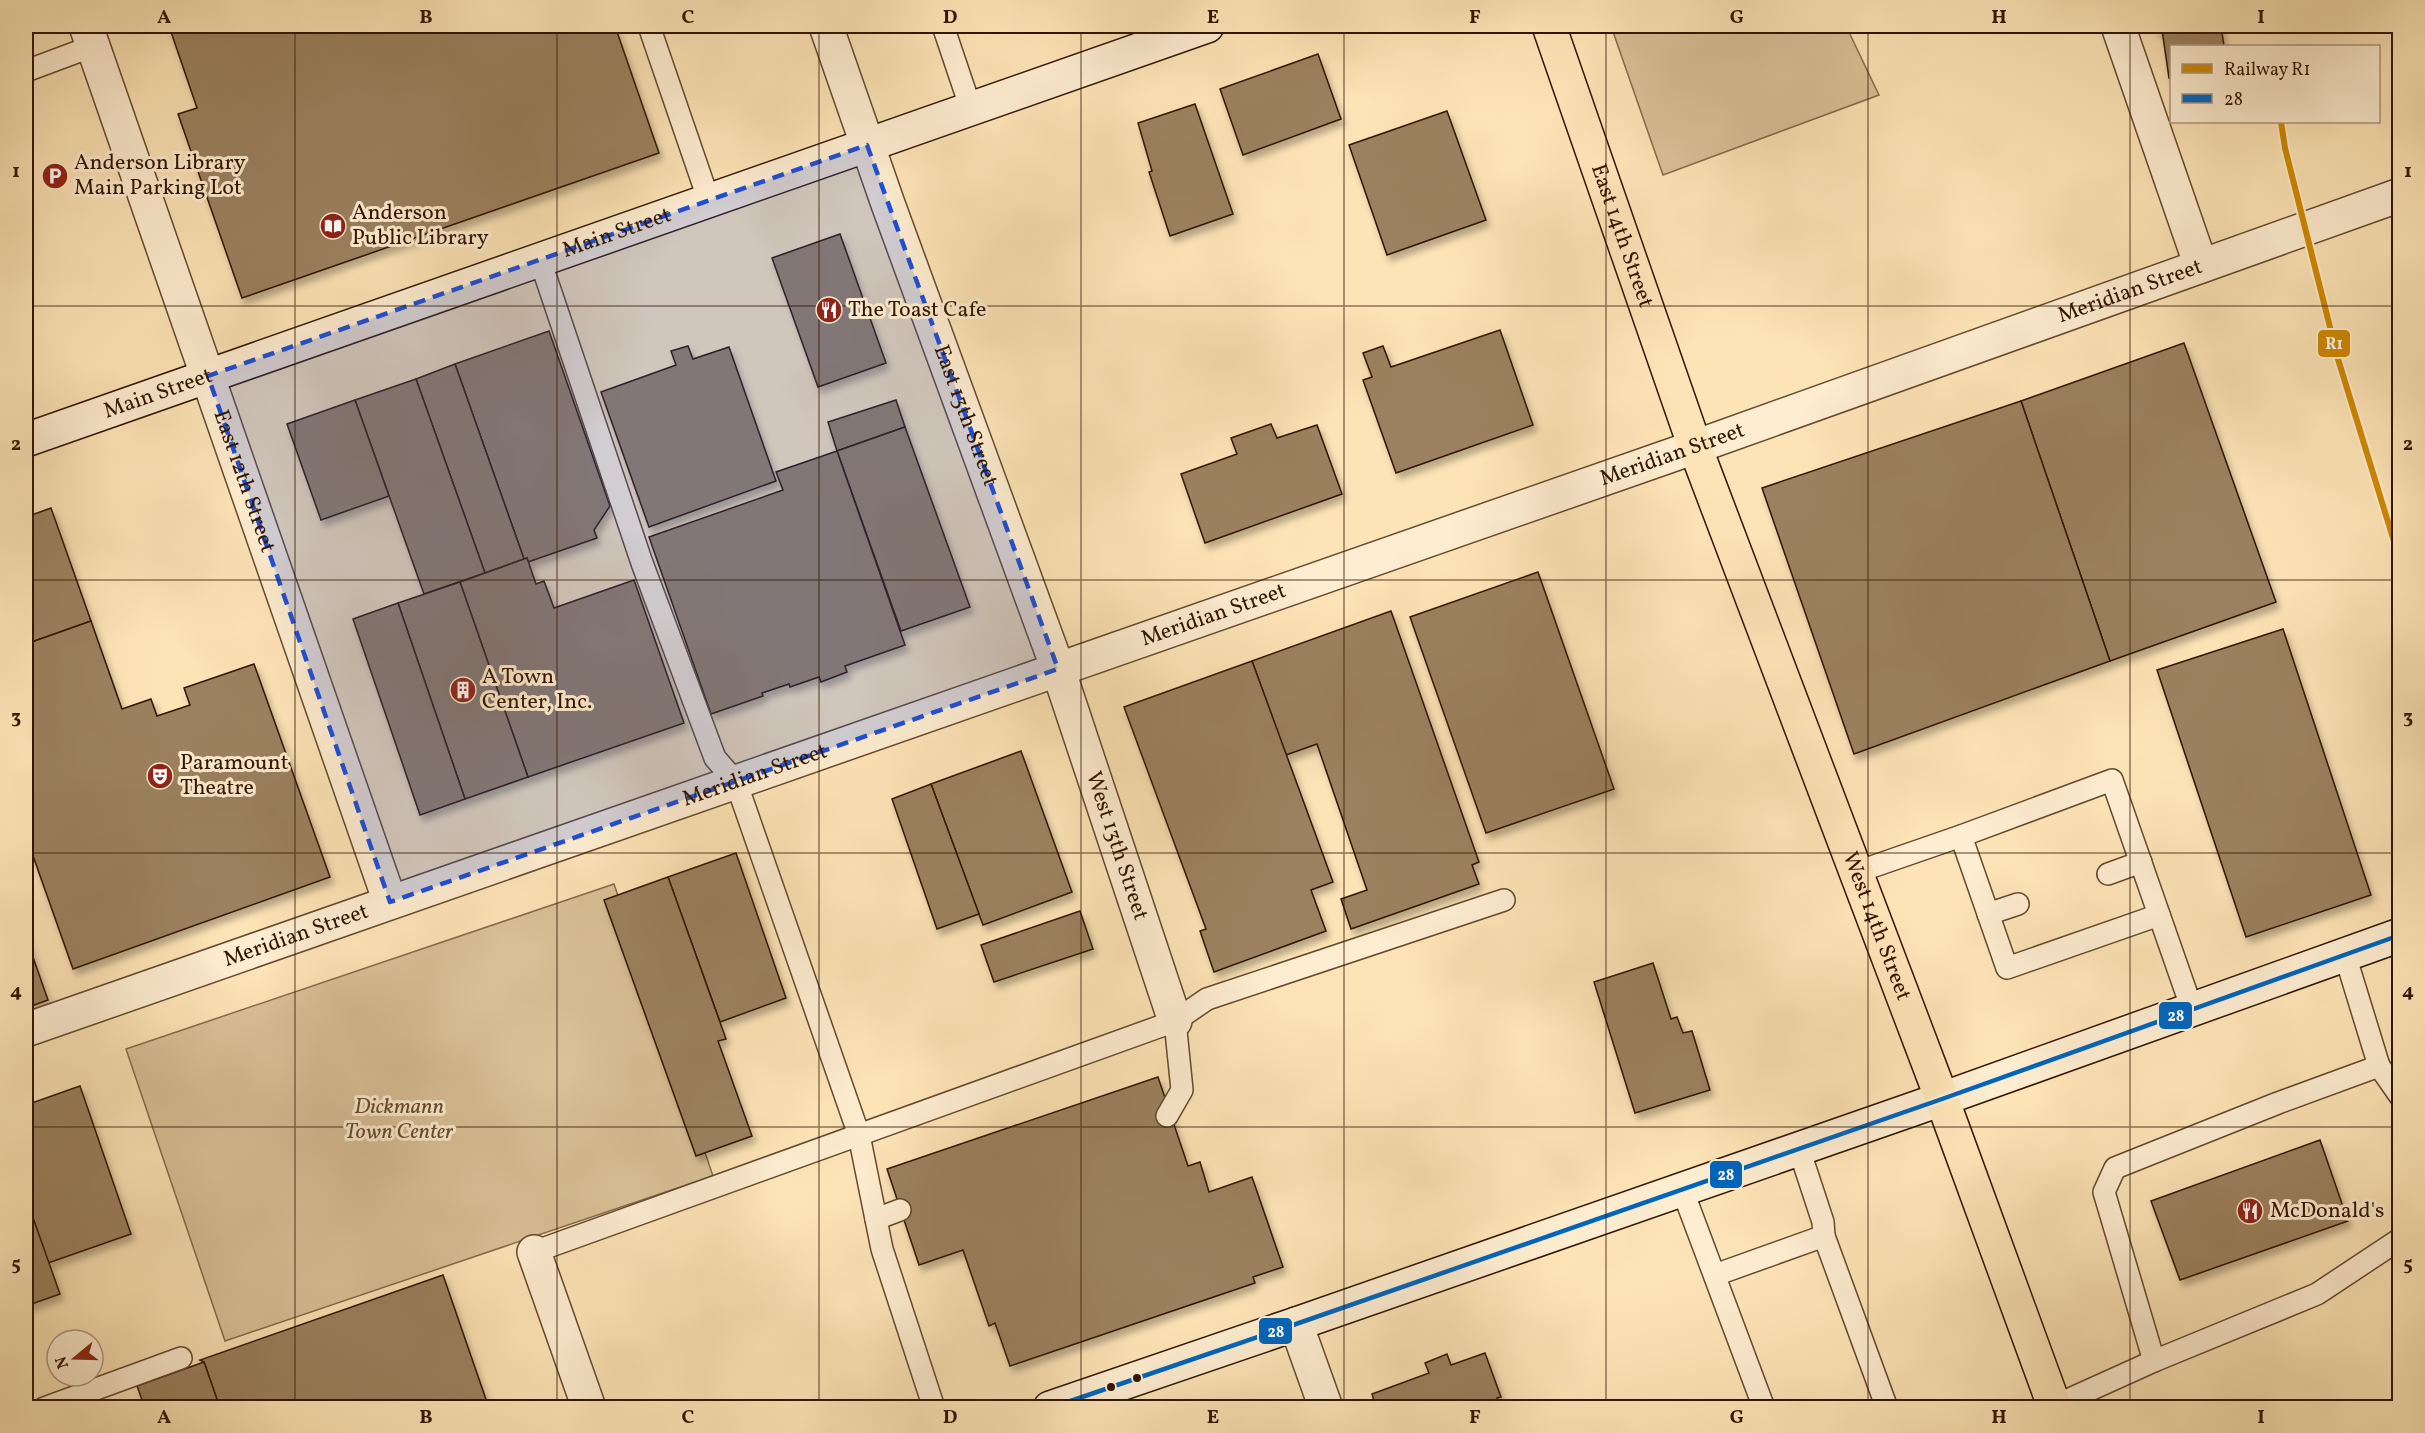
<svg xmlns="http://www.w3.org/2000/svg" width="2425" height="1433" viewBox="0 0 2425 1433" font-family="Vollkorn,serif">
<defs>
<filter id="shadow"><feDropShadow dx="3.5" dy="6" stdDeviation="3" flood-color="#0004"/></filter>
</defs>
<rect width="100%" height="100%" fill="#fde4b6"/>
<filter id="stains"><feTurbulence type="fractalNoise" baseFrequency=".00333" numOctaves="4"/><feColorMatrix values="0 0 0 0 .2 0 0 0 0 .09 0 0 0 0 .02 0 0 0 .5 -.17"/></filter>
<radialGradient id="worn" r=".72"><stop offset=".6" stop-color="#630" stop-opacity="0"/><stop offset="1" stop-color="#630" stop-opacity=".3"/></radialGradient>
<g fill="#dac197" stroke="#866b4c" stroke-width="1.5">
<polygon points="1611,26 1846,26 1879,95 1663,175"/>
<polygon points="614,884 713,1176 225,1341 126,1049"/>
</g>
<g fill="#9b815f" stroke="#311500" stroke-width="1.5" filter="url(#shadow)">
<polygon points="169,26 615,26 659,153 242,298 178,114 197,108"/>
<polygon points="2155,26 2221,26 2224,46 2172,46 2172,78 2169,78 2162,30 2155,31"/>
<polygon points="1318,54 1341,119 1243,155 1220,89"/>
<polygon points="1195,104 1233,214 1170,236 1149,172 1152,171 1138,123"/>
<polygon points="1447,111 1486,220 1387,255 1349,145"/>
<polygon points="840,234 886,363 818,387 772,258"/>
<polygon points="1500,330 1533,425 1396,473 1363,380 1372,377 1363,353 1383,346 1391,367"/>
<polygon points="549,331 610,506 594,530 597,538 528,562 527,558 524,559 455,364"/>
<polygon points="2184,343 2276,602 2110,661 2021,401"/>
<polygon points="688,346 693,359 729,347 776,481 649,527 601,392 676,365 671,351"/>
<polygon points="455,364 524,559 485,573 416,379"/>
<polygon points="416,379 485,573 424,594 355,400"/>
<polygon points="355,400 389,496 321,520 287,424"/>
<polygon points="896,400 905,427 837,451 828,422"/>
<polygon points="2021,401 2110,661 1854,754 1762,488"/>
<polygon points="1271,424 1277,438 1317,425 1342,494 1205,543 1181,474 1237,454 1231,438"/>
<polygon points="905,427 970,607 901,631 837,451"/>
<polygon points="837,451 905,645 845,666 847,672 821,682 819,677 790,687 789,684 762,693 763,696 711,714 649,537 783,490 776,472"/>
<polygon points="51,508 91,621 26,644 26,517"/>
<polygon points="527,558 536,584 544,581 554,608 634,580 684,723 528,777 460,582"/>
<polygon points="1538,572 1614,789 1486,833 1410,617"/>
<polygon points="460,582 528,777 465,799 398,603"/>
<polygon points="398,603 465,799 420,815 353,619"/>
<polygon points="1391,611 1479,862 1472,865 1479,884 1351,929 1341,899 1367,890 1317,744 1286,755 1252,661"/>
<polygon points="91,621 122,709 151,699 157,716 190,705 184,688 254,664 330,877 73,969 26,836 26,644"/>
<polygon points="2283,629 2371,895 2246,937 2157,670"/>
<polygon points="1252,661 1333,882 1311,890 1326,931 1214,972 1200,931 1206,929 1124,707"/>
<polygon points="1021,751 1072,892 983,925 931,784"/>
<polygon points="931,784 979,914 937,929 892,799"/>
<polygon points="736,853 786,998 720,1022 668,877"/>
<polygon points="668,877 726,1039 718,1041 752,1136 696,1156 604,900"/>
<polygon points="1080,911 1093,949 994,982 981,945"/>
<polygon points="26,937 48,1000 26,1008"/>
<polygon points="1653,963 1671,1019 1677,1017 1683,1033 1692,1031 1710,1090 1635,1113 1594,982"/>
<polygon points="1158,1077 1188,1166 1200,1162 1209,1192 1252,1177 1283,1267 1253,1277 1255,1283 1010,1366 995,1323 989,1326 963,1250 919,1265 887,1169"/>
<polygon points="80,1086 131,1234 48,1263 26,1198 26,1105"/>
<polygon points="2320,1140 2348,1221 2180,1280 2151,1201"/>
<polygon points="26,1198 60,1294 26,1306"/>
<polygon points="443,1275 489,1408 220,1408 204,1362 200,1360"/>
<polygon points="1485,1353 1501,1397 1497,1398 1500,1408 1376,1408 1372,1394 1429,1373 1425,1363 1447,1354 1451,1365"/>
<polygon points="204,1362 220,1408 145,1408 137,1386"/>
</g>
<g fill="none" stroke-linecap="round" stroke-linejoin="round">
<defs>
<g id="lane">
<polyline points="649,26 709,201"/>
<polyline points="943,26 971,109"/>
<polyline points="26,71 93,46"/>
<polyline points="540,260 642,563 715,758 736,782 859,1135 882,1249 934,1408"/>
<polyline points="1961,836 2007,968 2159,915"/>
<polyline points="1857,872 1961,836 2112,780 2192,1009"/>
<polyline points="2108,874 2141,862"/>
<polyline points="1988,914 2018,904"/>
<polyline points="2345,955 2379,1066"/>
<polyline points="1167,1116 1182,1090 1175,1021"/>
<polyline points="1682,1189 1764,1408"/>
<polyline points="876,1219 900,1210"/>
<polyline points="1824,1236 1887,1408"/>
<polyline points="534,1252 1175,1021 1207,999 1504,900"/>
<polyline points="1715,1275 1824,1236 1823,1222 1799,1149"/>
<polyline points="2154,1361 2104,1192 2115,1168 2278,1103 2379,1066 2400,1096"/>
<polyline points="44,1408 181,1358"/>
<polyline points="2050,1408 2154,1361 2317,1294 2400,1239"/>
</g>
<g id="street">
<path id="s1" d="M86,26L390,902"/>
<path id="s2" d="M826,26L888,204L1058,669L1175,1021"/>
<polyline points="2118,26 2201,266"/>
<path id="s3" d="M26,1030L1695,447L2400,195"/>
<polyline points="534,1252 589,1408"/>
<polyline points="1296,1324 1326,1408"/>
</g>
<g id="secondary">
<path id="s4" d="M26,440L1207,26"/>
<polyline points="1050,1408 1296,1324 1942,1099 2400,935"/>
</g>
<g id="primary">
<path id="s5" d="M1549,26L1695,447L1942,1099L2055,1408"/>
</g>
</defs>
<use href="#lane" stroke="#64492e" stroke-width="24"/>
<use href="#street" stroke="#64492e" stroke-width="36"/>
<use href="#secondary" stroke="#311500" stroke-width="36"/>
<use href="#primary" stroke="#311500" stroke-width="36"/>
<use href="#lane" stroke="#feedd0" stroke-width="21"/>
<use href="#street" stroke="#feedd0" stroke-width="33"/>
<use href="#secondary" stroke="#feedd0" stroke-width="33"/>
<use href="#primary" stroke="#fde4b6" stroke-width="33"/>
<defs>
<polyline id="bus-1" points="1050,1408 1296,1324 1942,1099 2400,935"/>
</defs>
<use href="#bus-1" stroke="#feedd0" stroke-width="9"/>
<use href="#bus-1" stroke="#0065bd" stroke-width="4.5"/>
<defs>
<polyline id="rail-1" points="2281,122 2285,148 2338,359 2400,561"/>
</defs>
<use href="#rail-1" stroke="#feedd0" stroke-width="10"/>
<use href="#rail-1" stroke="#cf8900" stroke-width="6"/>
</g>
<path fill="#1d4ed8" fill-opacity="0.2" stroke="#1d4ed8" stroke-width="4.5" stroke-dasharray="12 8" stroke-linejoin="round" d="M867,145L1058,669L390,902L208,376Z"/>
<path fill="none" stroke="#311500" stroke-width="1.5" stroke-opacity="0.55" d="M295,26V1408M557,26V1408M819,26V1408M1081,26V1408M1344,26V1408M1606,26V1408M1868,26V1408M2130,26V1408M26,306H2400M26,580H2400M26,853H2400M26,1127H2400"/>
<defs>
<symbol id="parking-disc" viewBox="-11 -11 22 22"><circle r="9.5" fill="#8f2418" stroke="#feedd0"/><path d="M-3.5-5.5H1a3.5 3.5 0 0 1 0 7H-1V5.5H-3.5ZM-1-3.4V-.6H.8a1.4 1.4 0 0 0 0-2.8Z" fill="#fff"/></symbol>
<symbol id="library-disc" viewBox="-11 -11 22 22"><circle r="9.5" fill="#8f2418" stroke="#feedd0"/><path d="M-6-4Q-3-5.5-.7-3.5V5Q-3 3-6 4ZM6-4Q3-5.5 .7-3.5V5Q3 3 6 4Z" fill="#fff"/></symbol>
<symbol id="restaurant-disc" viewBox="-11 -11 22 22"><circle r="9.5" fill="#8f2418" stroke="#feedd0"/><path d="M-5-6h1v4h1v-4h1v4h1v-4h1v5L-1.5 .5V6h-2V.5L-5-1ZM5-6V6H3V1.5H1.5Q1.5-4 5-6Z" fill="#fff"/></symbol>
<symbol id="building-disc" viewBox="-11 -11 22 22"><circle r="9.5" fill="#8f2418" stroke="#feedd0"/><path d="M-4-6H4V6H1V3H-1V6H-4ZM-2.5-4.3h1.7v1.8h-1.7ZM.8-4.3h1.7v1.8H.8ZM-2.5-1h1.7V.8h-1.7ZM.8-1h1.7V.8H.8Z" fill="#fff"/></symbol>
<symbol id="theatre-disc" viewBox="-11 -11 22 22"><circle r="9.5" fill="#8f2418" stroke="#feedd0"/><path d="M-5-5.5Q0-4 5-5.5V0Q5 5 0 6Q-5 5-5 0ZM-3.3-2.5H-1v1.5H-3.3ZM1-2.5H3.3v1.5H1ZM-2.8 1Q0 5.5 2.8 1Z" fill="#fff"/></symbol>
</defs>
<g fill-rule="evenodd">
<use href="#parking-disc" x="40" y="161" width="30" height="30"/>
<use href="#library-disc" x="318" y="211" width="30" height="30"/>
<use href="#restaurant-disc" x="814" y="295" width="30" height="30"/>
<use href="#building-disc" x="448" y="675" width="30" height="30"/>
<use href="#theatre-disc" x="145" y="761" width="30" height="30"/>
<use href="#restaurant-disc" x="2235" y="1196" width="30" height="30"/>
</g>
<g fill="#311500" stroke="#feedd0" stroke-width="2">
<circle cx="1137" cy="1378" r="5"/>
<circle cx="1111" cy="1387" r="5"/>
</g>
<g text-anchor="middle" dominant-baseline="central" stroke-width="6" stroke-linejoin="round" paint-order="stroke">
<g font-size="22" fill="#311500" stroke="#feedd0" text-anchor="start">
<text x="74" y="163">Anderson Library<tspan x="74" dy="25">Main Parking Lot</tspan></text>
<text x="352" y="213">Anderson<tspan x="352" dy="25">Public Library</tspan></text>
<text x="848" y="310">The Toast Cafe</text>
<text x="482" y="677">A Town<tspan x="482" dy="25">Center, Inc.</tspan></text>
<text x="180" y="763">Paramount<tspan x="180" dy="25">Theatre</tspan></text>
<text x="2270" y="1211">McDonald's</text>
</g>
<g font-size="22" fill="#311500" stroke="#feedd0">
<text stroke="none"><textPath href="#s4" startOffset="626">Main Street</textPath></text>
<text stroke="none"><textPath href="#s5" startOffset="222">East 14th Street</textPath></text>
<text stroke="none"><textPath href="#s3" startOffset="2230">Meridian Street</textPath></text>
<text stroke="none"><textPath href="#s4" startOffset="140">Main Street</textPath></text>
<text stroke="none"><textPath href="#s2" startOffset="414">East 13th Street</textPath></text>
<text stroke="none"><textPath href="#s3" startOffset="1744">Meridian Street</textPath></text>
<text stroke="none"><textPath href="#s1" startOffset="482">East 12th Street</textPath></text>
<text stroke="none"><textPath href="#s3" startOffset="1258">Meridian Street</textPath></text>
<text stroke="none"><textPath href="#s3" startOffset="772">Meridian Street</textPath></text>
<text stroke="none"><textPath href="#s2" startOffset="870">West 13th Street</textPath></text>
<text stroke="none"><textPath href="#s5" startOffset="958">West 14th Street</textPath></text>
<text stroke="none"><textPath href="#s3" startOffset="286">Meridian Street</textPath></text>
</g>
<g font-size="22" font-style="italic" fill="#64492d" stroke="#feedd0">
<text x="399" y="1107">Dickmann<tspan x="399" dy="25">Town Center</tspan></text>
</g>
</g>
<g stroke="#feedd0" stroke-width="2">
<rect x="2317" y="329" width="34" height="29" rx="6" fill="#cf8900"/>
<rect x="2158" y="1001" width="35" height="29" rx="6" fill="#0065bd"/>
<rect x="1709" y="1160" width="34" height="29" rx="6" fill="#0065bd"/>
<rect x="1258" y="1317" width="35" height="28" rx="6" fill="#0065bd"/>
</g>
<g font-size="16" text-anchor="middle" font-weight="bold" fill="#fff">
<text x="2334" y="349">R1</text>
<text x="2176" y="1021">28</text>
<text x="1726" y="1180">28</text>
<text x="1276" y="1337">28</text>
</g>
<rect width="2425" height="1433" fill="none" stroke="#fde4b6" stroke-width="66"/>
<rect x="2170" y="45" width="210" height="78" fill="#feedd0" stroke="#ac977d" stroke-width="1.5"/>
<rect x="2182" y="64" width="30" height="9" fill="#cf8900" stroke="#ac977d" stroke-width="1.5"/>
<text x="2224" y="75" font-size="18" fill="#311500">Railway R1</text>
<rect x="2182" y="94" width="30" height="9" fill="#0065bd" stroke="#ac977d" stroke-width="1.5"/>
<text x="2224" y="105" font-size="18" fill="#311500">28</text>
<g transform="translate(75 1358) rotate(251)"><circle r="28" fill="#feedd0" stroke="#ac977d" stroke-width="1.5"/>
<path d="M0-4.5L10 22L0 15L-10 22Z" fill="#8f2418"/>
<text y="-9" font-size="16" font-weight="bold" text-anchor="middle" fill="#311500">N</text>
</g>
<rect x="33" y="33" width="2359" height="1367" fill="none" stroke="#311500" stroke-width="2"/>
<g font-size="20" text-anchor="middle" font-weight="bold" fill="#311500">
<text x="164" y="23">A</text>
<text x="426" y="23">B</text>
<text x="688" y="23">C</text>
<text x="950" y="23">D</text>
<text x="1213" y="23">E</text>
<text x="1475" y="23">F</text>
<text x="1737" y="23">G</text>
<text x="1999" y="23">H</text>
<text x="2261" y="23">I</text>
<text x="16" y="177">1</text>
<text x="2408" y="177">1</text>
<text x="16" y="450">2</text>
<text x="2408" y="450">2</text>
<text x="16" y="723">3</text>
<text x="2408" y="723">3</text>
<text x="16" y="997">4</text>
<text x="2408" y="997">4</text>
<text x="16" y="1270">5</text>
<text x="2408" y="1270">5</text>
<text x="164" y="1423">A</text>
<text x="426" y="1423">B</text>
<text x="688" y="1423">C</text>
<text x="950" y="1423">D</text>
<text x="1213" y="1423">E</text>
<text x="1475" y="1423">F</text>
<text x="1737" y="1423">G</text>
<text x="1999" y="1423">H</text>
<text x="2261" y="1423">I</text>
</g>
<rect width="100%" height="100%" filter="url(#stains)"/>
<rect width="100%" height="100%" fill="url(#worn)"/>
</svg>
